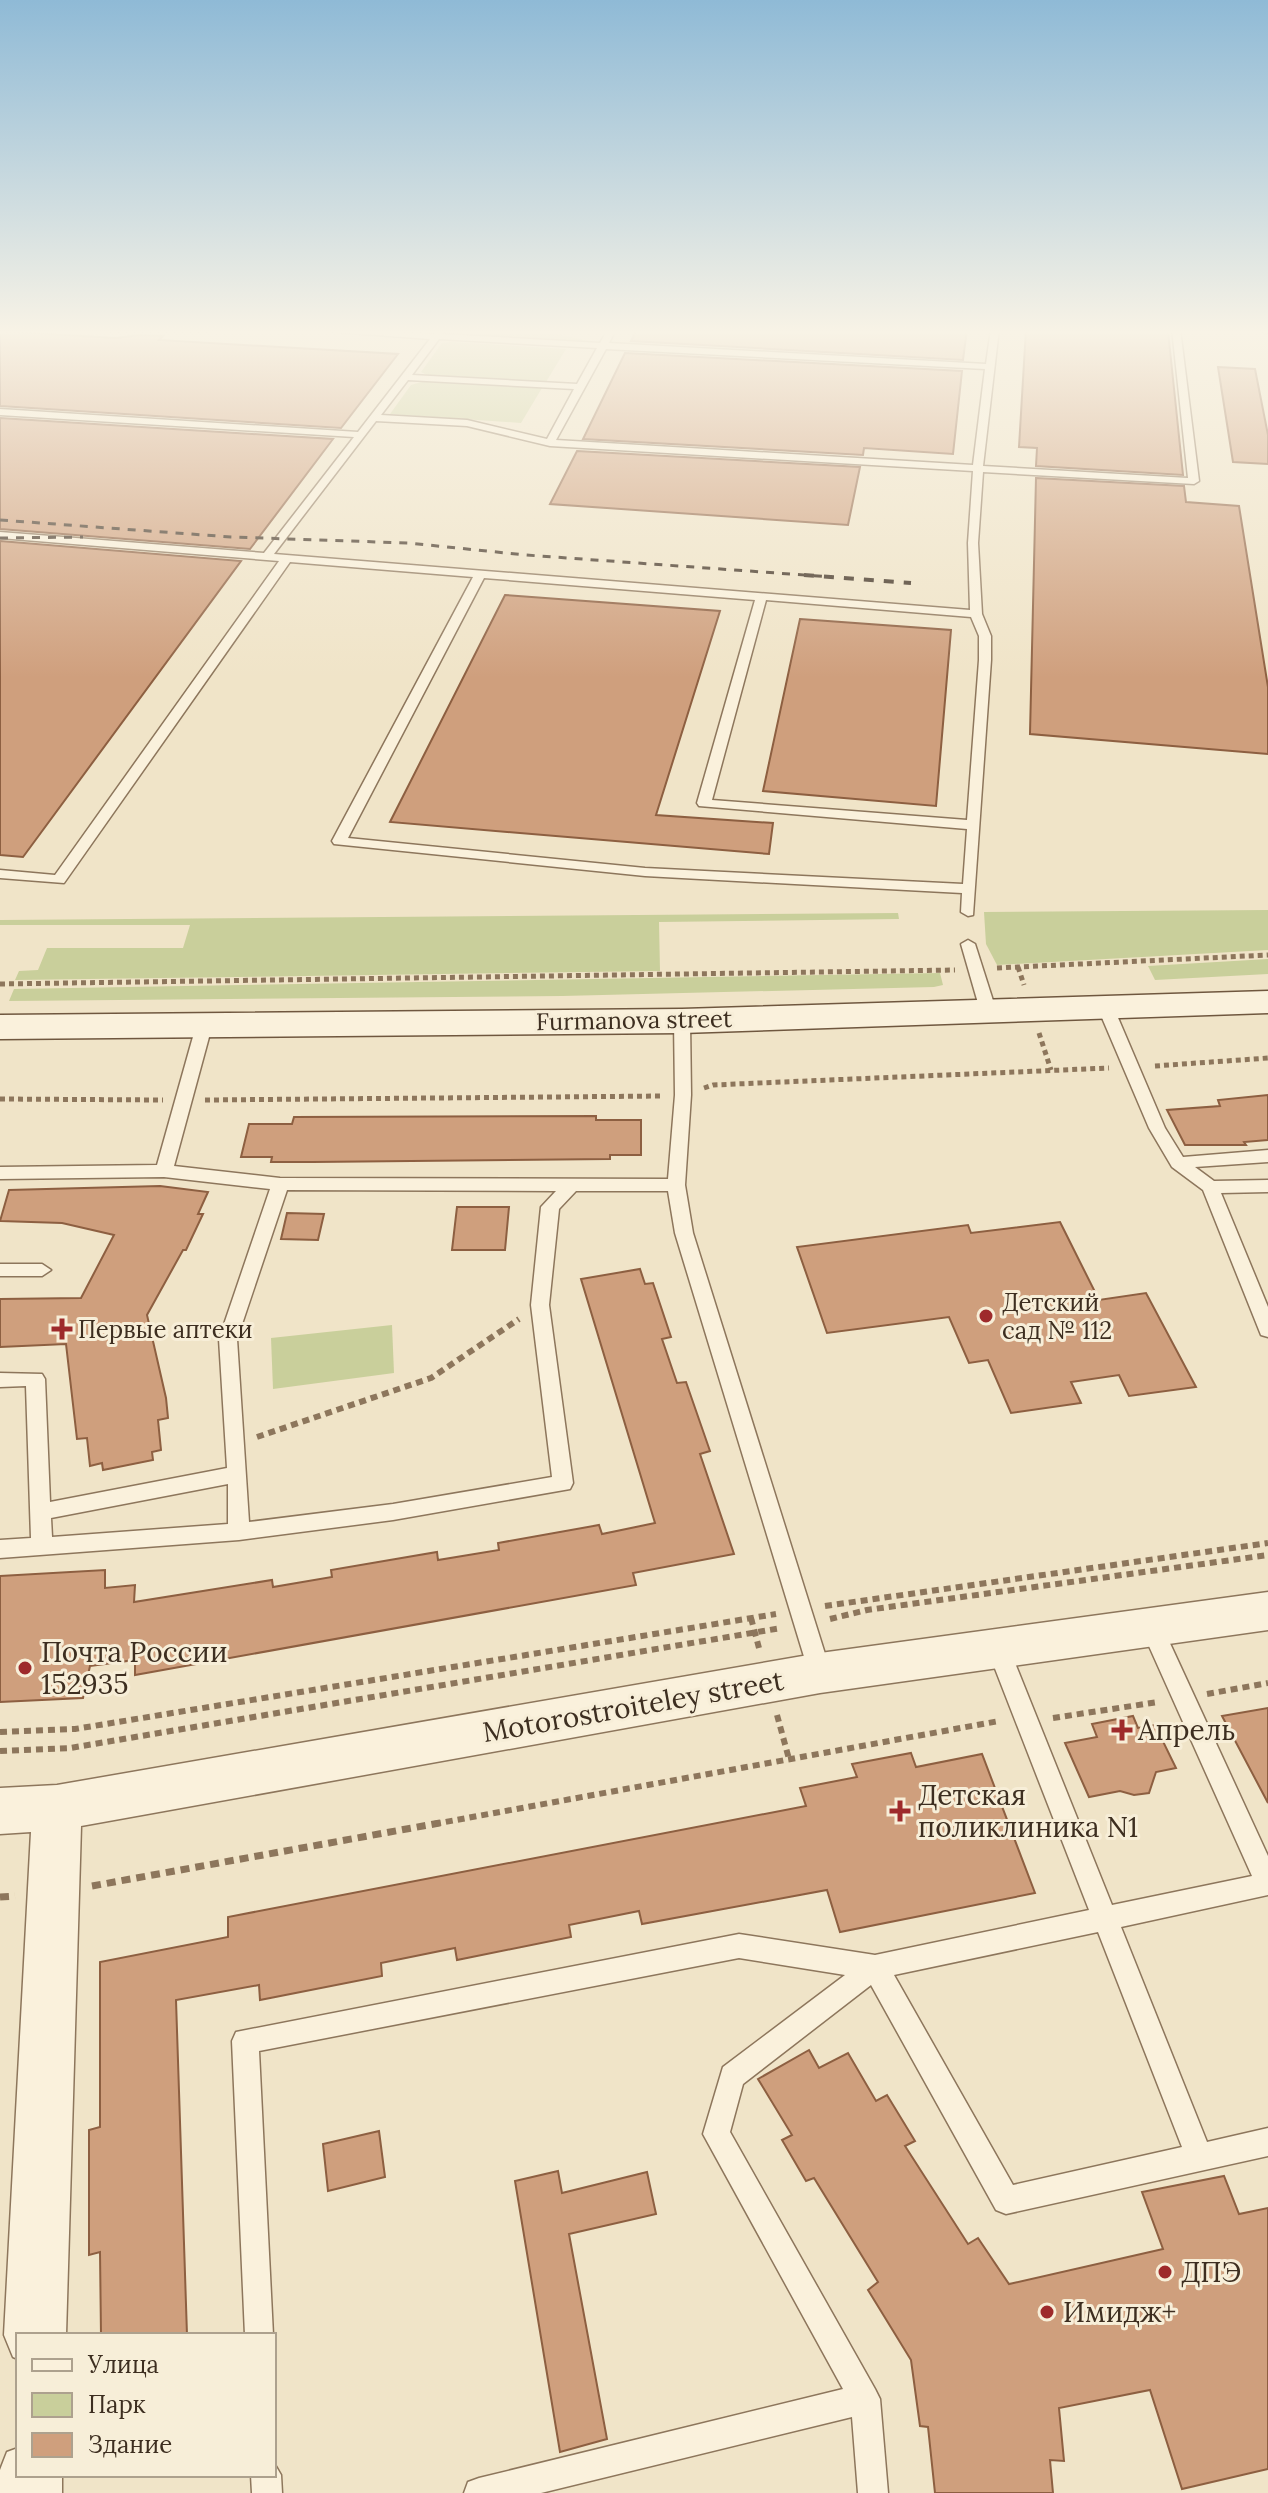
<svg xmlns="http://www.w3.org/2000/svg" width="1268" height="2493" viewBox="0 0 1268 2493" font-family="Lora,serif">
<rect width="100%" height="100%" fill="#f0e4c8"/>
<g fill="#c9cf9b">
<polygon points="453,329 532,329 585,340 584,343 455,334 451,332"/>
<polygon points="451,342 566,349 546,382 429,376 421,372 442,343"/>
<polygon points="425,381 542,388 521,423 390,414 411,385"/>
<polygon points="1268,910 1268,950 997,965 986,944 984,912"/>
<polygon points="898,913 899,919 659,922 660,971 15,980 19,971 38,970 47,948 183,948 190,925 0,925 0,920"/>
<polygon points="1268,959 1268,974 1155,980 1148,966"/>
<polygon points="940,973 943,985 934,987 562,996 9,1001 14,989"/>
<polygon points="392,1325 394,1373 273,1389 271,1338"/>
</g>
<g fill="#cf9f7d" stroke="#8d5f41" stroke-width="2">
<polygon points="637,329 967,329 963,360 631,341"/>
<polygon points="1026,329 1168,331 1183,475 1036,466 1037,448 1019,447"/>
<polygon points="0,331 116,338 140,335 163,336 159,340 398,354 341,428 0,406"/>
<polygon points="625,353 962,371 953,454 864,448 863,455 583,439"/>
<polygon points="1218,367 1255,369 1268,435 1268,464 1233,462"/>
<polygon points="0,418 333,439 250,549 0,529"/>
<polygon points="577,451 860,467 848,525 550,504"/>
<polygon points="1036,478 1184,486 1186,502 1239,506 1268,687 1268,754 1030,734"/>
<polygon points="0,541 241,561 23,857 0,855"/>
<polygon points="505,595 720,611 656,815 773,823 769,854 390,822"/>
<polygon points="800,619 951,630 936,806 763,791"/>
<polygon points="1268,1095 1268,1140 1244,1142 1246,1145 1185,1145 1167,1110 1220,1106 1218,1100"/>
<polygon points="596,1116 596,1120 641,1120 641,1155 610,1155 610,1159 313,1162 271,1162 272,1157 241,1157 249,1124 292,1124 294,1117"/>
<polygon points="160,1186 208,1192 198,1214 203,1214 186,1250 183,1250 147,1315 166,1398 168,1418 158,1420 161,1450 152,1452 153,1460 103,1470 102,1463 90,1466 87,1438 77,1439 66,1344 0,1347 0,1299 81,1298 114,1235 62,1223 0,1221 9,1190"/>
<polygon points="457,1207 509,1207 505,1250 452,1250"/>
<polygon points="287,1213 324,1214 318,1240 281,1239"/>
<polygon points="1060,1222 1099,1300 1146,1293 1196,1387 1129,1396 1119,1375 1071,1382 1081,1403 1011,1413 988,1360 969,1363 949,1317 827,1333 797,1247 968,1225 971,1233"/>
<polygon points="640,1269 645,1284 653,1283 671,1337 662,1339 677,1383 686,1382 710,1451 700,1454 734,1554 633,1573 636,1585 135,1675 135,1660 90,1666 83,1698 0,1702 0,1576 105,1570 105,1588 135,1585 134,1602 272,1580 273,1587 332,1577 331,1570 437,1552 438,1560 499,1550 498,1543 599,1525 602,1534 655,1523 581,1279"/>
<polygon points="1268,1708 1268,1803 1222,1716"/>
<polygon points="1133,1716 1138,1728 1155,1725 1176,1768 1156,1772 1149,1793 1134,1795 1120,1791 1089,1797 1065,1743 1097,1737 1092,1724"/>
<polygon points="911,1753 916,1767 982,1754 1035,1893 840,1932 827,1890 642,1924 639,1911 569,1925 571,1937 457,1960 455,1948 381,1963 382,1976 260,2000 259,1985 176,2000 187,2335 101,2335 100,2252 89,2255 89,2130 100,2127 100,1962 228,1937 228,1917 806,1806 800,1788 857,1777 852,1764"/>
<polygon points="809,2050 819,2068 848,2053 876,2101 887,2095 915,2141 905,2146 968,2244 978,2238 1009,2284 1163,2249 1142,2192 1224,2176 1239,2214 1268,2208 1268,2469 1182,2489 1150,2390 1059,2408 1064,2461 1050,2460 1053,2493 935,2493 928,2427 920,2426 911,2360 868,2290 878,2282 814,2178 806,2181 782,2140 792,2135 758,2079"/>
<polygon points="379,2131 385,2177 328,2191 323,2144"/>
<polygon points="558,2171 562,2193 647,2172 656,2214 569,2234 607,2439 560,2452 515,2181"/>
</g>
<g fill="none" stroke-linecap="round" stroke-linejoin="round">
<defs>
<g id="lane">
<polygon points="102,329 216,329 212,332 106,332"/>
<path d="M295,329L434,334L438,329H444L443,334L600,343L608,329H616L609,343L986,364L991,329H999L983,466L1188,478L1172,329H1180L1199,481L1194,484L983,472L978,543L982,614L991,636V660L973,915L968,916L961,912L962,893L645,876L334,844L332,841L473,577L290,562L64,883L0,878V870L55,875L279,561L0,538V532L264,553L354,437L0,415V409L358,432L430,339ZM439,339L597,348L577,384L412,375ZM606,349L985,369L973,465L556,440ZM408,380L574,389L547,439L467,420L381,415ZM376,421L467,426L550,446L973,471L968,543L970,610L274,554ZM484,578L755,600L697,803L699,806L967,829L963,884L645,868L348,838ZM766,600L971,617L979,636V660L967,820L712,800Z"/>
<polygon points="1248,329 1268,329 1268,333"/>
<polygon points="968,940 975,944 996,1010 994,1013 982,1013 980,1010 961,944"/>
<polygon points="1105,1001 1113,1006 1165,1128 1183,1157 1268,1150 1268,1162 1195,1167 1214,1181 1268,1180 1268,1192 1221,1193 1268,1307 1268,1337 1261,1335 1203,1190 1172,1167 1149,1128 1097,1006"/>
<path d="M682,1016L690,1021L691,1095L685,1185L693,1233L831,1673L828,1680L820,1683L812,1680L809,1673L675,1233L668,1191H576L559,1209L549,1305L573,1483L570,1489L393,1520L239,1540L0,1558V1540L31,1538L26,1386L0,1387V1373L42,1374L45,1379L50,1502L227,1468L219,1339L270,1189L164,1177L0,1179V1167L157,1165L196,1026L204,1021L212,1026L174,1166L280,1178L668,1179L675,1095L674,1021ZM287,1190L556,1191L541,1207L531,1305L552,1477L393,1504L249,1522L237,1339ZM228,1484V1524L52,1537L51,1518Z"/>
<polygon points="0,1264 42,1264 51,1270 42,1276 0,1276"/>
<path d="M1151,1617L1159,1620L1162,1626L1268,1856V1895L1121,1927L1207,2142L1268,2128V2156L1006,2214L996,2210L871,1985L743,2084L730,2132L875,2389L880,2399L888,2493H858L852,2417L541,2493H464L468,2482L479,2478L843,2389L703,2134L723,2067L845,1975L739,1958L259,2051L273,2335H245L232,2041L236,2032L739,1934L875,1955L1089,1910L987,1648L990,1641L998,1639L1006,1641L1009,1648L1112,1905L1252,1876L1140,1626L1143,1620ZM1098,1932L1182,2147L1013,2185L894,1975Z"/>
<polygon points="274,2463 281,2475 282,2493 252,2493 251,2475 274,2475"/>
</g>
<g id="street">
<polygon points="1268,1592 1268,1630 820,1693 81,1826 66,2335 18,2335 18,2359 13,2357 4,2335 31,1832 0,1834 0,1788 57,1785 820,1653"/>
<polygon points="18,2448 18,2475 62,2475 62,2493 0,2493 0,2470 7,2452"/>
</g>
<polygon id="secondary" points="1268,991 1268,1013 682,1033 0,1039 0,1015 682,1009"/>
</defs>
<use href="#lane" stroke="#8d765c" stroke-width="3"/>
<use href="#street" stroke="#8d765c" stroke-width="3"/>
<use href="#secondary" stroke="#6f573f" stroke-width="3"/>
<g stroke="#8d765c" stroke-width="5" stroke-dasharray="5 4" stroke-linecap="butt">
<polyline points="1018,967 1024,985"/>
<polyline points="997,968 1268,955"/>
<polyline points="0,984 955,970"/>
<polyline points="1039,1033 1051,1070"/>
<polyline points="1155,1066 1268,1058"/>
<polyline points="704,1088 713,1085 1109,1068"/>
<polyline points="0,1099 163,1100"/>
<polyline points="205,1100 663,1096"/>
</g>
<g stroke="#8d765c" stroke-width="6" stroke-dasharray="7 5" stroke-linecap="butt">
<polyline points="257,1437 431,1378 519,1319"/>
<polyline points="825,1606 1268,1543"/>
<polyline points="751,1618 759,1648"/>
<polyline points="830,1619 867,1610 1268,1555"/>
<polyline points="1207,1694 1268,1683"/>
<polyline points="777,1715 789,1759"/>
<polyline points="1053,1718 1158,1702"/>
<polyline points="0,1732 75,1729 776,1614"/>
<polyline points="0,1751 70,1748 781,1628"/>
<polyline points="434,1824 999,1721"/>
</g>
<g stroke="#8d765c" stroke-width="7" stroke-dasharray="9 6" stroke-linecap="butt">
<polyline points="92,1886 445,1822"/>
<polyline points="0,1897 15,1896"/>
</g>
<use href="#lane" fill="#faf1dc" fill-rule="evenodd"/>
<use href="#street" fill="#faf1dc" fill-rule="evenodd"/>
<use href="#secondary" fill="#faf1dc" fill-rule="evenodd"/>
<g stroke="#3d2e20" stroke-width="3" stroke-dasharray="8 8" stroke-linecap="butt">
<polyline points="0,520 231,537 408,543 526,555 832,577"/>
<polyline points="0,538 83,537"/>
</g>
<polyline stroke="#3d2e20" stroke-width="4" stroke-dasharray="10 10" stroke-linecap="butt" points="804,575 911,583"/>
</g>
<linearGradient id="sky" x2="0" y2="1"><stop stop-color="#8fbad6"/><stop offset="0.49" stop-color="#f8f3e6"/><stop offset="1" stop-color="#f8f3e6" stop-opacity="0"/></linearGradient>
<rect width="1268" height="678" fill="url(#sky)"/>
<g fill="#9e2a2b" stroke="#f7eed8" stroke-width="3">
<circle cx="986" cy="1316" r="8"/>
<path d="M58 1317h8v8h8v8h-8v8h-8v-8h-8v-8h8z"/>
<circle cx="25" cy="1668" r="8"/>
<path d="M1118 1718h8v8h8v8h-8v8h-8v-8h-8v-8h8z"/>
<path d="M896 1799h8v8h8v8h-8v8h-8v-8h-8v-8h8z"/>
<circle cx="1165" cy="2272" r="8"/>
<circle cx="1047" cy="2312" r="8"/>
</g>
<g text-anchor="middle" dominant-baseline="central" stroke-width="6" stroke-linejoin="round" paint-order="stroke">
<g font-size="24" fill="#3d2e20" stroke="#f7eed8">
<text transform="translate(634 1020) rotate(-1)">Furmanova street</text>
</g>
<g font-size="24" fill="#3d2e20" stroke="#f7eed8" text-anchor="start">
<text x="1002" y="1302">Детский<tspan x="1002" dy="28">сад № 112</tspan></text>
<text x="78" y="1329">Первые аптеки</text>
</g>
<g font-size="28" fill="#3d2e20" stroke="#f7eed8" text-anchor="start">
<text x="41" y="1652">Почта России<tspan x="41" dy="32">152935</tspan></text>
<text x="1138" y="1730">Апрель</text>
<text x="918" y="1795">Детская<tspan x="918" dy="32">поликлиника N1</tspan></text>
<text x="1181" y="2272">ДПЭ</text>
<text x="1063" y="2312">Имидж+</text>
</g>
<g font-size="28" fill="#3d2e20" stroke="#f7eed8">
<text transform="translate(633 1706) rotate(-10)">Motorostroiteley street</text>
</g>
</g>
<rect x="16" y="2333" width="260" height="144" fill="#f7eed8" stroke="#ada18e" stroke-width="2"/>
<rect x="32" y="2359" width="40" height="12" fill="#faf1dc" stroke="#ada18e" stroke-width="2"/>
<text x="88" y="2373" font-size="24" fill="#3d2e20">Улица</text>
<rect x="32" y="2393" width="40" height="24" fill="#c9cf9b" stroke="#ada18e" stroke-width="2"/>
<text x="88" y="2413" font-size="24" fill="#3d2e20">Парк</text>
<rect x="32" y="2433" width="40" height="24" fill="#cf9f7d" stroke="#ada18e" stroke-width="2"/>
<text x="88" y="2453" font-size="24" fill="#3d2e20">Здание</text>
</svg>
